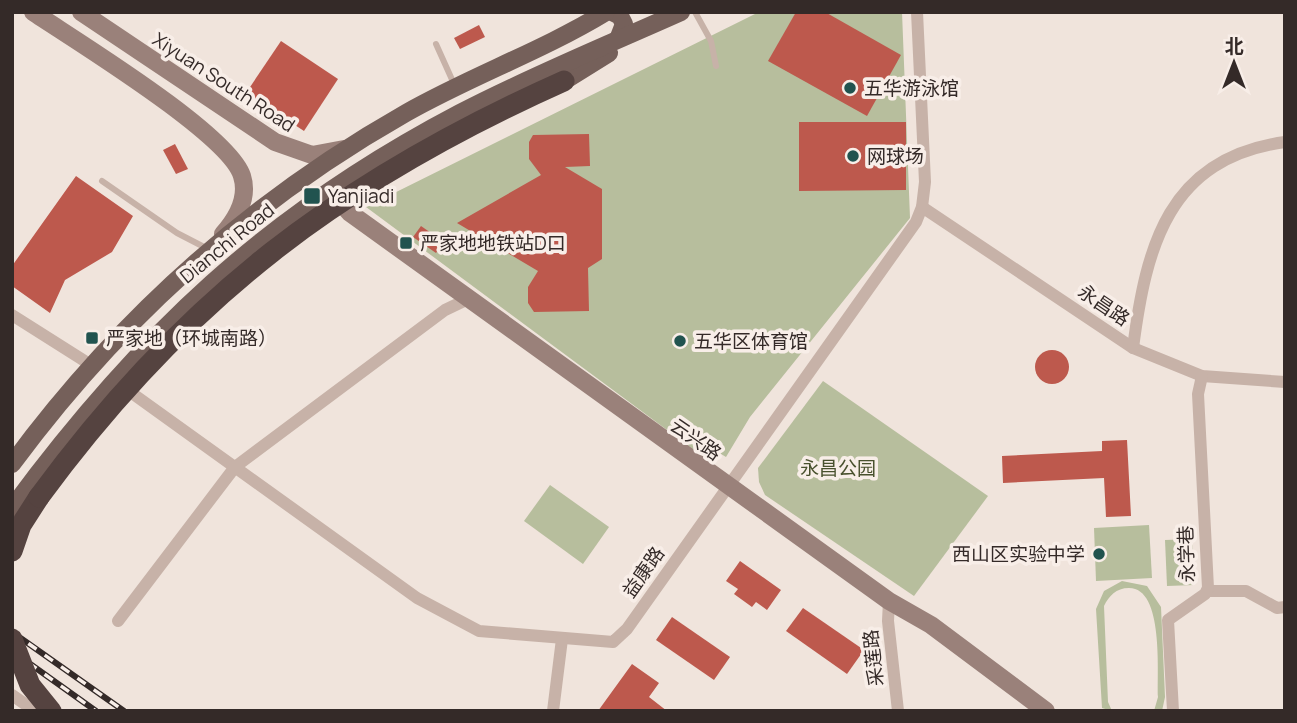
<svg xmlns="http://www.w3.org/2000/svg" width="1297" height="723" viewBox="0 0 1297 723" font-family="Manrope,'Noto Sans SC',sans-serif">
<rect width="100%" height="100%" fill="#f0e4dc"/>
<g fill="#b7be9d">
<polygon points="759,12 902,12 910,218 750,417 726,457 721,454 713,464 366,207"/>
<polygon points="823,381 988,496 914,596 765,495 759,482 758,468"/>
<polygon points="550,485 609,527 583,564 524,521"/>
<polygon points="1149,525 1152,578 1096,581 1094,528"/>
<polygon points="1192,539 1194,585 1167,586 1165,540"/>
<path d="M1122,581L1147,586L1161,607L1165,697L1162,711H1154L1158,697C1157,672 1164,588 1129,588C1116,588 1109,596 1104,606L1108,702L1112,711L1102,708L1096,609L1104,591Z"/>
</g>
<g fill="#bd594d">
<polygon points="796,12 825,12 901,55 867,116 768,61"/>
<polygon points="479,25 485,37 460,49 454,38"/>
<polygon points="281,41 338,79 304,131 246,93"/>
<polygon points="799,122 906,122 906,190 799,191"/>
<polygon points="589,134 590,166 565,167 602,189 602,259 588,268 589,311 534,312 528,303 528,287 538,271 457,223 541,175 529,159 529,142 533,135"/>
<polygon points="175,144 188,169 176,174 163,150"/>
<polygon points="76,176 133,216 112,252 65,280 50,313 12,286 12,266"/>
<polygon points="421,226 444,242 436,253 413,237"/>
<circle cx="1052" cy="367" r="17"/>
<polygon points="1127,440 1131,516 1106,517 1104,478 1003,483 1002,456 1102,451 1102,441"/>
<polygon points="740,561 781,590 767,610 756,602 752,607 734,594 738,589 726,581"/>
<polygon points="803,608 864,650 847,674 786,631"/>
<polygon points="672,617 730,657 714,680 656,640"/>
<polygon points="632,664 659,683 649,697 667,711 598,711"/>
</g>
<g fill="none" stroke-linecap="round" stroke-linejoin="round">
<g stroke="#c7b2a8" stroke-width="6">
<polyline points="695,12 711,41 716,66"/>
<polyline points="436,44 454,84"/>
<polyline points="102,181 177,233 208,249"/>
</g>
<g stroke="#c7b2a8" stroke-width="12">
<polyline points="922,207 1133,348 1202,376 1285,382"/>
<polyline points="12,315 91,365"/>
<path d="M1133,348C1146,247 1168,158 1285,142"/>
<polyline points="122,386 417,598 479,631 613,642 627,629 916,222 922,207 925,182 917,12"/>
<polyline points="1207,591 1246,591 1277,608 1285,607"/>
<polyline points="889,601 888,621 898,711"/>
<polyline points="118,621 235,467 445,310 468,299"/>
<polyline points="12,695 35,711"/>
<polyline points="553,711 562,639"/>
<polyline points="1173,711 1168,620 1205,594 1208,588 1198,394 1202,376"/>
</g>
<g stroke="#9a817a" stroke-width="18">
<path d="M33,12C76,41 229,134 242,176C249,198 237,218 223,234"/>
<polyline points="81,12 275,142 312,155 344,149"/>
<polyline points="333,194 350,213 889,601 931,625 1046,711"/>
</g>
<g stroke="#75605a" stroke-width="18">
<polyline points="612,12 620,16 624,24 619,37"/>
<polyline points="564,81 609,53"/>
<path d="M12,464C119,319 249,202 406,113C471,76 542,51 606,12"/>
<path d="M12,508C140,335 267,214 460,113C531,76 607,45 681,12"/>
</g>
<polyline stroke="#554340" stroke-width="21" points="12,551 21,525 39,497"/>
<defs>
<g id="rail">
<polyline points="12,632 124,711"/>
<polyline points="12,651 96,711"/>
</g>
</defs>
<use href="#rail" stroke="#342a28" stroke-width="6"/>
<use href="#rail" stroke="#f8eee8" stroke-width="3.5" stroke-dasharray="10" stroke-linecap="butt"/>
<g stroke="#554340" stroke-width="21">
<path d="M39,497C185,298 340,181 564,81"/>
<polyline points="12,639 30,685 51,711"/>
</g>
</g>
<g fill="#21534f" stroke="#f8eee8" stroke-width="2.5">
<circle cx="850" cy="88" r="7"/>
<circle cx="853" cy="156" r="7"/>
<rect x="303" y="187" width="18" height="18" rx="3.5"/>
<rect x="399" y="236" width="14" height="14" rx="3.5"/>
<rect x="85" y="331" width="14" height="14" rx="3.5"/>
<circle cx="680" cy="341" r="7"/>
<circle cx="1099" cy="554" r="7"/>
</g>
<g text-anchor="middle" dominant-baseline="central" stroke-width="7" stroke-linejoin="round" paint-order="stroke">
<g font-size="19" fill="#342a28" stroke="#f8eee8">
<text transform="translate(224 82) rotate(33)">Xiyuan South Road</text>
<text transform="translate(227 243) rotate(-39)">Dianchi Road</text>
<text transform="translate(1104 305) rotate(34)">永昌路</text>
<text transform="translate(696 439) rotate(35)">云兴路</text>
<text transform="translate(1186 554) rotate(-92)">永学巷</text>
<text transform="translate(643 572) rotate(-55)">益康路</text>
<text transform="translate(873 658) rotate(-96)">采莲路</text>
</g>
<g font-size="19" fill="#342a28" stroke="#f8eee8" text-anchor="start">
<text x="864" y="88">五华游泳馆</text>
<text x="867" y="156">网球场</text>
<text x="328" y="196">Yanjiadi</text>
<text x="420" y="243">严家地地铁站D口</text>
<text x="106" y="338">严家地（环城南路）</text>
<text x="694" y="341">五华区体育馆</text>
<text x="1085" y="554" text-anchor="end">西山区实验中学</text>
</g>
<g font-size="19" fill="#49512e" stroke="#f8eee8">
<text x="838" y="468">永昌公园</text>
</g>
</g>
<rect width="1297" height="723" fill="none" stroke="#342a28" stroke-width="28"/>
<g transform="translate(1234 63)" stroke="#f8eee8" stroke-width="5" paint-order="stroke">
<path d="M0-5L12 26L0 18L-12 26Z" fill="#342a28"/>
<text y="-10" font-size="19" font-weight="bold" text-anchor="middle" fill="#342a28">北</text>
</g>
</svg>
